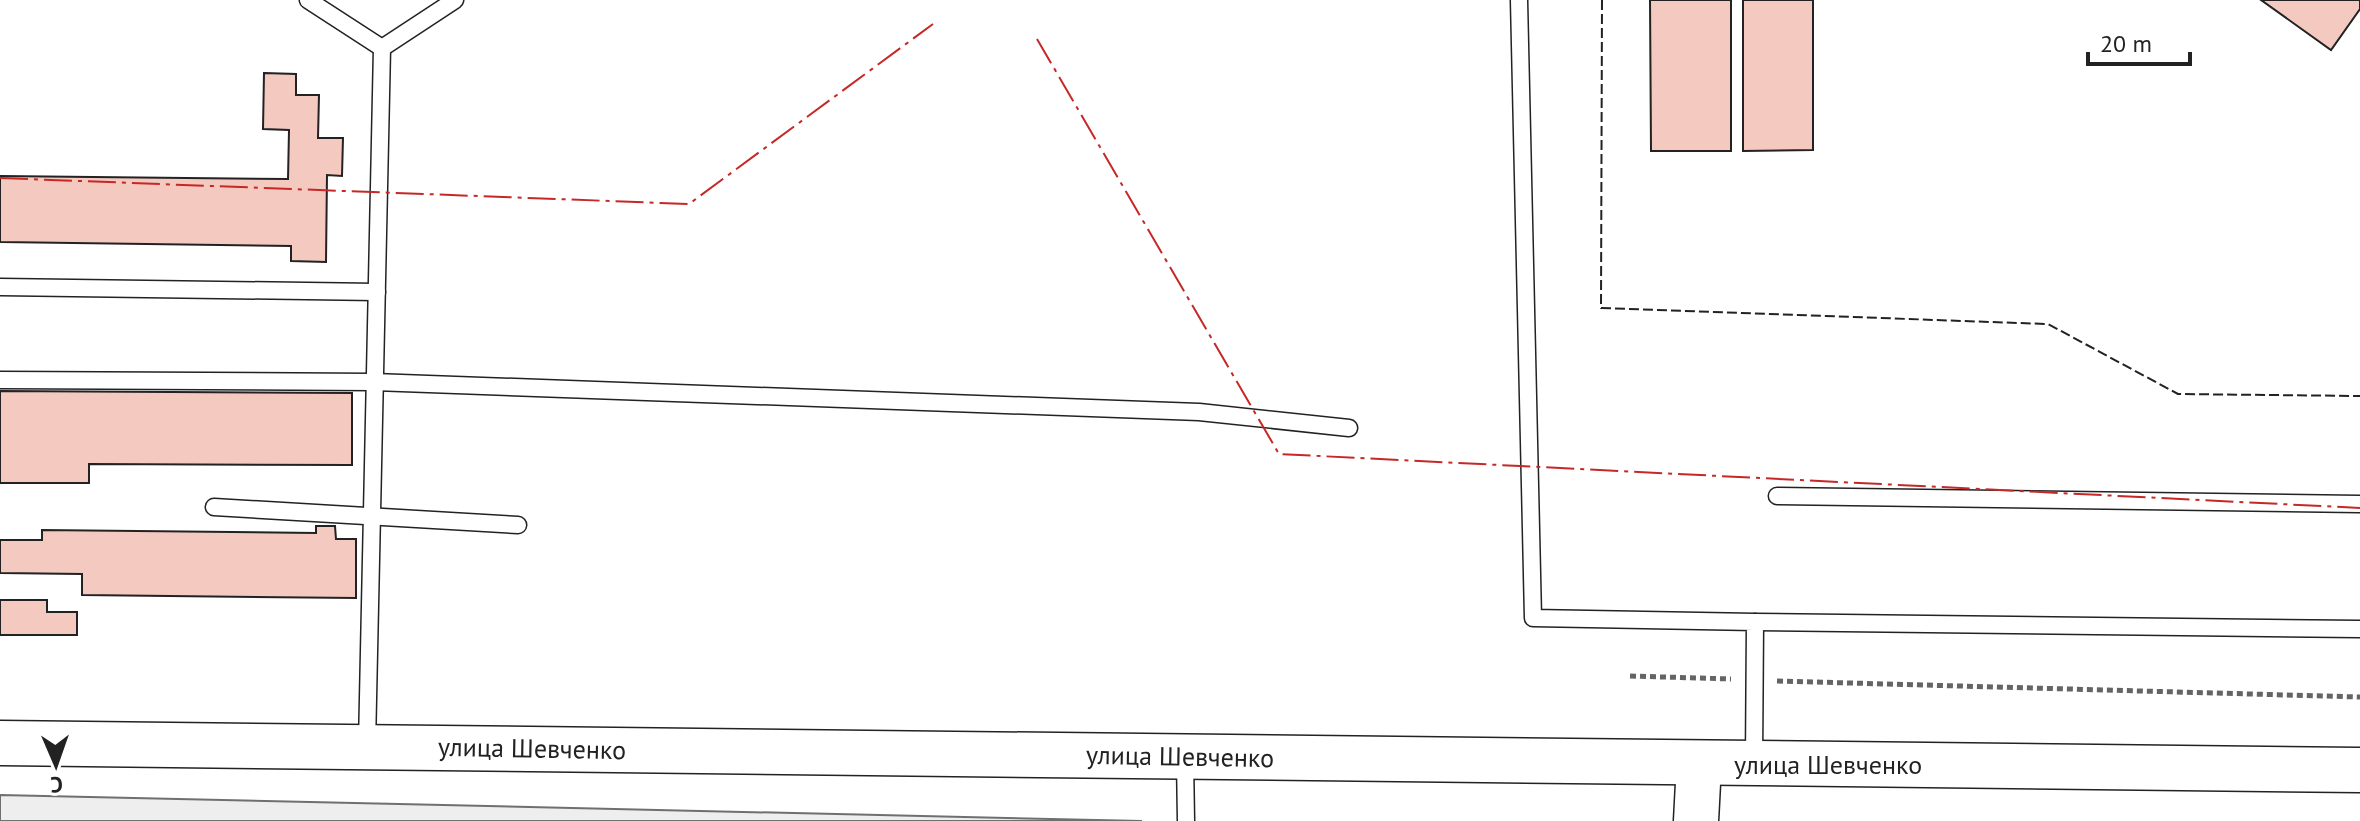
<svg xmlns="http://www.w3.org/2000/svg" width="2360" height="821" viewBox="0 0 2360 821" font-family="'PT Sans',sans-serif">
<rect width="100%" height="100%" fill="#fff"/>
<polygon fill="#eee" stroke="#6f6f6f" stroke-width="2" points="0,795 1142,821 0,821"/>
<g fill="#f3c9c0" stroke="#222" stroke-width="2">
<polygon points="1650,0 1731,0 1731,151 1651,151"/>
<polygon points="1743,0 1813,0 1813,150 1743,151"/>
<polygon points="2261,0 2360,0 2360,9 2331,50"/>
<polygon points="264,73 296,74 296,95 319,95 318,138 343,138 342,176 327,175 326,262 291,261 291,246 0,242 0,176 288,179 289,130 263,129"/>
<polygon points="0,391 352,393 352,465 89,464 89,483 0,483"/>
<polygon points="316,526 335,526 336,539 356,539 356,598 82,595 82,574 0,573 0,540 42,540 42,530 316,533"/>
<polygon points="0,600 47,600 47,612 77,612 77,635 0,635"/>
</g>
<g fill="none" stroke-linecap="round" stroke-linejoin="round">
<defs>
<g id="lane">
<polyline points="308,0 382,48"/>
<polyline points="1519,0 1533,618 1755,622 1754,761"/>
<polyline points="382,48 455,0"/>
<polyline points="0,287 377,292"/>
<polyline points="0,380 374,382 1199,412 1349,428"/>
<polyline points="1777,496 2360,504"/>
<polyline points="214,507 518,525"/>
<polyline points="1755,622 2360,629"/>
<polyline points="367,745 382,48"/>
<polyline points="1185,759 1186,821"/>
</g>
<polyline id="secondary" points="1696,821 1699,764"/>
<polyline id="primary" points="0,743 2360,770"/>
</defs>
<use href="#lane" stroke="#222" stroke-width="19"/>
<use href="#secondary" stroke="#222" stroke-width="47"/>
<use href="#primary" stroke="#222" stroke-width="47"/>
<g stroke="#646464" stroke-width="5" stroke-dasharray="6 4" stroke-linecap="butt">
<polyline points="1630,676 1731,679"/>
<polyline points="1777,681 2360,697"/>
</g>
<use href="#lane" stroke="#fff" stroke-width="16"/>
<use href="#secondary" stroke="#fff" stroke-width="44"/>
<use href="#primary" stroke="#fff" stroke-width="44"/>
<polyline stroke="#222" stroke-width="2" stroke-dasharray="10 4" stroke-linecap="butt" points="1602,0 1601,308 2048,324 2178,394 2360,396"/>
<g stroke="#c62828" stroke-width="2" stroke-dasharray="28 6 4 6" stroke-linecap="butt">
<polyline points="1037,39 1279,454 2360,508"/>
<polyline points="0,178 689,204 933,24"/>
</g>
</g>
<g text-anchor="middle" dominant-baseline="central" stroke-width="6" stroke-linejoin="round" paint-order="stroke">
<g font-size="26" fill="#222" stroke="#fff">
<text transform="translate(532 748) rotate(1)">улица Шевченко</text>
<text transform="translate(1180 756) rotate(1)">улица Шевченко</text>
<text x="1828" y="764">улица Шевченко</text>
</g>
</g>
<g transform="translate(56 765) rotate(178)" stroke="#ffffff" stroke-width="6" paint-order="stroke">
<path d="M0-6L14 30L0 20L-14 30Z" fill="#222222"/>
<text y="-12" font-size="22" font-weight="bold" text-anchor="middle" fill="#222222">С</text>
</g>
<path d="M2088 52v12h102v-12" fill="none" stroke="#222222" stroke-width="4"/>
<text x="2100" y="52" font-size="24" fill="#222222" stroke="#ffffff" stroke-width="6" paint-order="stroke">20 m</text>
</svg>
